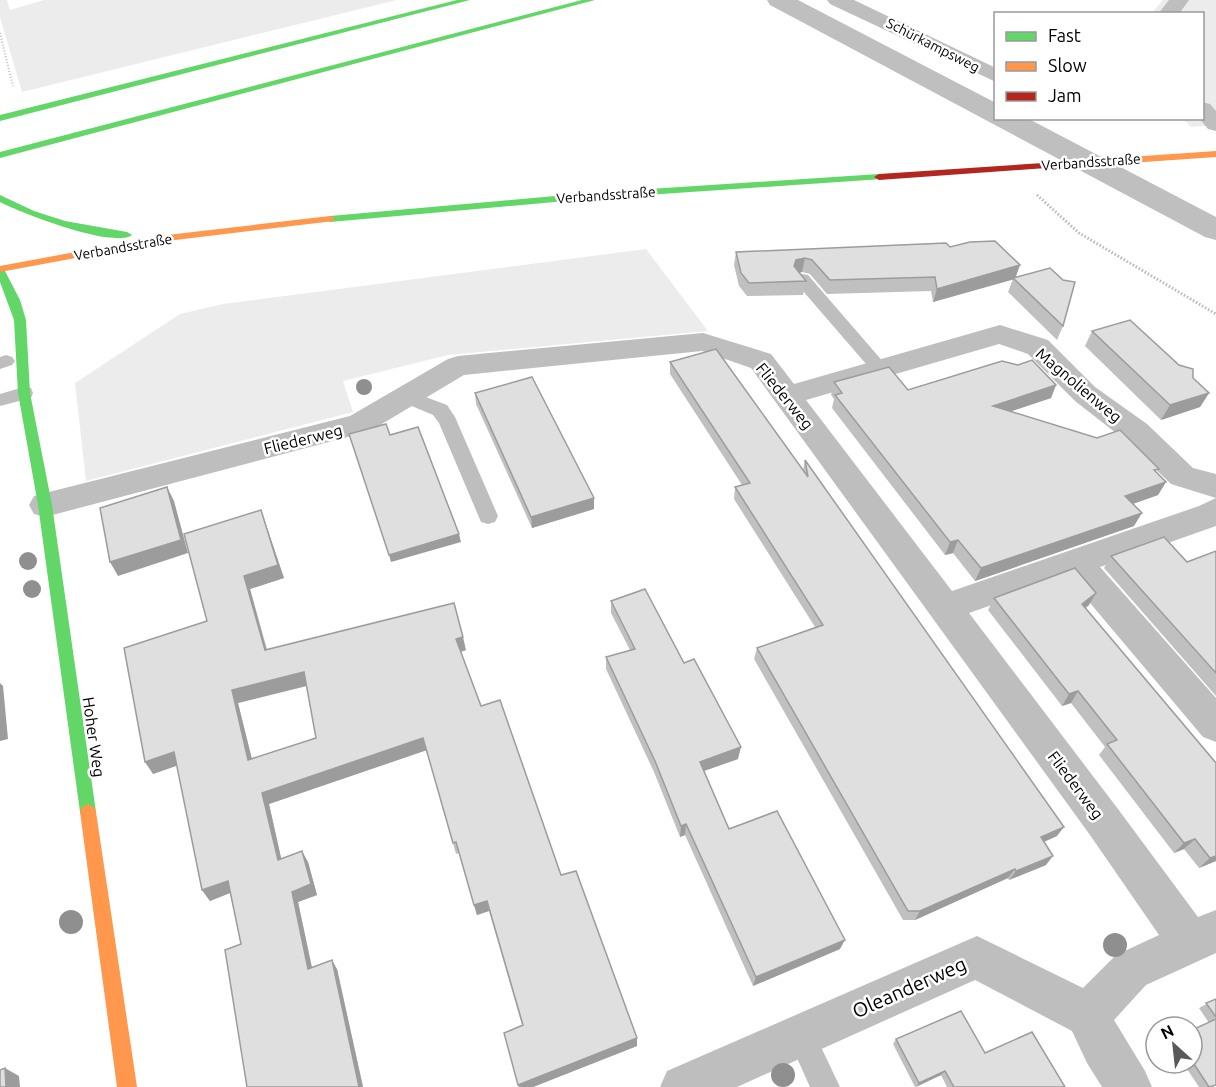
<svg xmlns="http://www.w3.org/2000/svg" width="1216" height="1087" viewBox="0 0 1216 1087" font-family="Ubuntu,sans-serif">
<rect width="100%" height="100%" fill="#fff"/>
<g fill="#ececec">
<polygon points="0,0 7,0 10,10 44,0 397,0 22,92 0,17"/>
<polygon points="1163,0 1216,0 1216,125 1191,127 1183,119 1202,118 1202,14 1151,14"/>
<polygon points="646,249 708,331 448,355 343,381 353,412 86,481 75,383 180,314 223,304"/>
</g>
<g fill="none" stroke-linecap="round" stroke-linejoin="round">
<polygon fill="#bfbfbf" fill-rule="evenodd" points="767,0 798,0 996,103 996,118 1027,118 1216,217 1216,240 1205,237 770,5"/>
<polyline stroke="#b9b9b9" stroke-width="2" stroke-dasharray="1 2" stroke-linecap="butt" points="0,33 13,86"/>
<polyline stroke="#b9b9b9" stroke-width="3" stroke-dasharray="1.5 2" stroke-linecap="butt" points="1037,195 1079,233 1216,314"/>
<g fill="#bebebe" fill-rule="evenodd">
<polygon points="802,274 808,275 885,364 888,368 885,372 873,372 796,283 794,279 796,275"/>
<polygon points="6,355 12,357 15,361 12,365 0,369 0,357"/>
<polygon points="24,387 31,388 33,393 31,398 0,406 0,394"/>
<polygon points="407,390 447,405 455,417 498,516 495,522 488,524 481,522 439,423 433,415 400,401 398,396 400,391"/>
<polygon points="801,1022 811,1026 840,1087 810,1087 787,1036 791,1026"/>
</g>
<g fill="#bebebe" fill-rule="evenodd">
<polygon points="827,0 854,0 996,68 996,82 830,4"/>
<polygon points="1169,0 1189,0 1179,14 1158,14"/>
<polygon points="1202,102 1210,104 1216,111 1216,131 1208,129 1199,118 1202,118"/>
<polygon points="1000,325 1048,340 1095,387 1147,424 1193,468 1216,474 1216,498 1171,484 1125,440 1075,401 1028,354 999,344 806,400 952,591 1199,506 1216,498 1216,526 1100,567 1216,698 1216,742 1203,737 1069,578 969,613 1118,809 1198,917 1216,910 1216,953 1146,985 1114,1020 1145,1071 1152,1087 1102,1087 1087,1063 1072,1031 975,980 737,1087 660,1087 667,1071 977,936 1083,988 1116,955 1159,935 1090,835 751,368 702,351 464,375 370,431 45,517 34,514 29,505 34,496 45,493 350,416 448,359 458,356 703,333 771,354 794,384"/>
</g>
<g fill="#63d668" fill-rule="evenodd">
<polygon points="457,0 470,0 0,121 0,115"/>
<polygon points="582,0 595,0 0,158 0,152"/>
<polygon points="879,174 882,175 882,179 588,199 330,222 325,219 330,216 588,193"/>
<path d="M0,195L34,211L65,221L127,232L132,235C114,249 21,213 0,202Z"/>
<polygon points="0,268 5,271 20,300 26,320 30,393 52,505 96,812 94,817 88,820 82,817 80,812 38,505 18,393 14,320 0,282"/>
</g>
<g fill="#ff974d" fill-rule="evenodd">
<polygon points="1216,151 1216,157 1043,169 1038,166 1043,163"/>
<polygon points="330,216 334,217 334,221 167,241 0,272 0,266 167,235"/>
<polygon points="88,804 94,807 96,812 137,1087 117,1087 80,812 82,807"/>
</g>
<polygon fill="#b3261e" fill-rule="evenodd" points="1043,163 1048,166 1046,168 879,180 874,177 879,174"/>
</g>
<g fill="#8f8f8f">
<circle cx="364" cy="387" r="8"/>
<circle cx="28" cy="561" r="9"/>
<circle cx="32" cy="589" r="9"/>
<circle cx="71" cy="922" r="12"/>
<circle cx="1115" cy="945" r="12"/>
<circle cx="783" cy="1075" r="12"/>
</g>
<g fill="#c0c0c0" fill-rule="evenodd">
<polygon points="950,247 1015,278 1063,326 1057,340 1008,292 1013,279 933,302 931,291 827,294 810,274 802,272 799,273 806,281 803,295 747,296 739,286 734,265 736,252"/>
<polygon points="1092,331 1179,365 1209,393 1200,407 1161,420 1085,346"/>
<polygon points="670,362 803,470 805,460 1057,836 1044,842 1046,865 1009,880 1008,878 915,920 903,920 754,659 757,648 815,627 734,499 735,487 742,485 670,374"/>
<polygon points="834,382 908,390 1056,385 1051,398 1011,411 1157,472 1166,482 1158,495 1133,504 1134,526 975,581 953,553 945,555 832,408 834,399 831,395"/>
<polygon points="475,393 594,498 594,509 532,528 476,404"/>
<path d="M261,510L284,578L250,589L267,649L466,650L461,652L481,706L637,1038V1046L533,1087H519L522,1025L489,911L477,915L459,853L456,854L427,750L269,804L281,858L308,862L317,895L298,902L312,967L337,969L363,1087H247L241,944L230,893L210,901L202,890L177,765L153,774L207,621ZM307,686L316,738L252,759L238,703Z"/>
<polygon points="1216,551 1216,696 1104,568 1111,556 1187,562"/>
<polygon points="994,598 1089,605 1085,608 1216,861 1199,868 1184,849 1174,853 1099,755 1105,747 1071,703 1062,706 988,610"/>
<polygon points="611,601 684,663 738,759 704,771 729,829 840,949 753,986 685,835 680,837 654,772 606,669 606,657 630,650 611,613"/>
<polygon points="1216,999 1216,1085 1212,1087 1199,1087 1183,1063 1192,1063 1192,1031 1209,1023 1199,1008"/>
<polygon points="896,1039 985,1053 1065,1087 947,1087 941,1075 915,1087 893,1044"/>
</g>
<g fill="#9c9c9c">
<polygon points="805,258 802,272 794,274 794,266 796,260"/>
<polygon points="1020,265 1015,279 933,302 937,289"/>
<polygon points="1056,385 1051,398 988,419 993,406"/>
<polygon points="1209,393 1200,407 1161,420 1170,405"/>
<polygon points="1166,482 1158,495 1118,509 1125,496"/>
<polygon points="167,487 174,501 188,553 118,576 110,562"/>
<polygon points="594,498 594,509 532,528 531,517"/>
<polygon points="261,510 284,578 250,589 270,663 265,650 244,576"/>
<polygon points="1142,513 1134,526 975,581 981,568"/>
<polygon points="459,534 461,542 391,562 389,555"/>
<polygon points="958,540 953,553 945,555 950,542"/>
<polygon points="1096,593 1089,605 1075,617 1082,604"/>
<polygon points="463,637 466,650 459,652 456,639"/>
<polygon points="304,672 310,685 238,703 255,772 248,760 232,690"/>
<polygon points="0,683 3,686 8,739 0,741"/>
<polygon points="1078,691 1071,703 1062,706 1069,694"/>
<polygon points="423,738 427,750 269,804 284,871 278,860 262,793"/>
<polygon points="741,747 738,759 698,773 700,762"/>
<polygon points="174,752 182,764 153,774 145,762"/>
<polygon points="686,824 685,835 680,837 681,826"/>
<polygon points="1064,827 1057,836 1034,846 1041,837"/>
<polygon points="1195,839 1184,849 1174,853 1184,843"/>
<polygon points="302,851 308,862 317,895 298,902 314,978 308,969 292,892"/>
<polygon points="1053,856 1046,865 1009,880 1016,871"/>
<polygon points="1216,856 1216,861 1199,868 1210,858"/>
<polygon points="1015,869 1008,878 915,920 920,911"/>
<polygon points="228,881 235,891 210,901 202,890"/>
<polygon points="487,901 489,911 477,915 474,905"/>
<polygon points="845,940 840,949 753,986 756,977"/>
<polygon points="332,960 337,969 363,1087 359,1087"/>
<polygon points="637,1038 637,1046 533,1087 519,1087 518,1085"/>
<polygon points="5,1068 19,1076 20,1087 6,1087"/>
<polygon points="945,1071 941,1075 916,1087 919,1083"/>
</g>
<g fill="#dfdfdf" stroke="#9c9c9c" stroke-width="1.5" fill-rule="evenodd">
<polygon points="995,241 1020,265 937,289 935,277 830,280 812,260 805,258 796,260 794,266 806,281 749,283 741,273 736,252 946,243 950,247 970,242"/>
<polygon points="1050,268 1063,280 1075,282 1063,326 1013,278"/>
<polygon points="1130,320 1179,365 1193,369 1193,378 1209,393 1170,405 1092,331"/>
<polygon points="716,349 808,477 805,460 1064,827 1041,837 1053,856 1016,871 1015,869 920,911 908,911 757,648 823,625 735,487 750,483 670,362"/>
<polygon points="1032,360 1056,385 993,406 1097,438 1120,430 1159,469 1154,470 1166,482 1125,496 1142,513 981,568 958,540 950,542 835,395 842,393 834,382 889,367 908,390 1002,361 1018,365"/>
<polygon points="532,377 594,498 531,517 475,393"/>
<polygon points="386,424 390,435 418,427 459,534 389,555 349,434"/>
<polygon points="167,487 181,540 110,562 100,508"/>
<path d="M261,510L278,565L244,576L265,650L454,603L463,637L456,639L481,706L500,700L561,875L576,871L637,1038L518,1085L504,1033L523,1025L487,901L474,905L456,842L453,843L423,738L262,793L278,860L302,851L311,884L292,892L308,969L332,960L359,1087H247L225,950L241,944L228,881L202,890L174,752L145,762L124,648L207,621L184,534ZM304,672L316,738L248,760L232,690Z"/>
<polygon points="1164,537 1187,562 1216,551 1216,673 1111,556"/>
<polygon points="1075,568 1096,593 1082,604 1216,763 1216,856 1210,858 1195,839 1184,843 1107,744 1117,740 1078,691 1069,694 994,598"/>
<polygon points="645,589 684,663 694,659 741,747 700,762 729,829 777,811 845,940 756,977 686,824 681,826 655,761 606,657 635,649 611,601"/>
<polygon points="1216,999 1216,1017 1206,1003"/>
<polygon points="961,1011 985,1053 1032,1032 1065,1087 954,1087 945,1071 919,1083 896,1039"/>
<polygon points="1216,1019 1216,1085 1209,1087 1192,1061 1192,1030"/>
<polygon points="5,1068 6,1087 0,1087 0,1070"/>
</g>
<g text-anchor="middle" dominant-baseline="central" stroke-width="5" stroke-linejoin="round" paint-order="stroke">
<g font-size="14" fill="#000" stroke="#fff">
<text transform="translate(933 45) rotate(27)">Schürkampsweg</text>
<text transform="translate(1091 162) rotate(-4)">Verbandsstraße</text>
<text transform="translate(606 195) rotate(-4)">Verbandsstraße</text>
<text transform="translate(123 247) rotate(-10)">Verbandsstraße</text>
</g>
<g font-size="16" fill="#000" stroke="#fff">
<text transform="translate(1079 385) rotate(40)">Magnolienweg</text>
<text transform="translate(785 396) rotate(51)">Fliederweg</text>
<text transform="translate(303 439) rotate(-14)">Fliederweg</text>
<text transform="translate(94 737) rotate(82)">Hoher Weg</text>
<text transform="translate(1076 785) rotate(53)">Fliederweg</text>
</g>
<g font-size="20" fill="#000" stroke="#fff">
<text transform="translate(909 987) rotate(-24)">Oleanderweg</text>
</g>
</g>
<rect x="994" y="12" width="210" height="108" fill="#ffffff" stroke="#999999" stroke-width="1.5"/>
<rect x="1006" y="32" width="30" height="9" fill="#63d668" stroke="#999999" stroke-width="1.5"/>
<text x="1048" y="42" font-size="18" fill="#000000">Fast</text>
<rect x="1006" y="62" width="30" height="9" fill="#ff974d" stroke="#999999" stroke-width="1.5"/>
<text x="1048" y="72" font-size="18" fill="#000000">Slow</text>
<rect x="1006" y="92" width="30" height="9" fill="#b3261e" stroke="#999999" stroke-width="1.5"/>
<text x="1048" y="102" font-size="18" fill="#000000">Jam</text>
<g transform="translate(1174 1045) rotate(333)"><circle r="28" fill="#ffffff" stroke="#999999" stroke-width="1.5"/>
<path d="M0-4.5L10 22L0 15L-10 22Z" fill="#595959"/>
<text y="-9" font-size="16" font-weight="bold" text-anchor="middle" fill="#000000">N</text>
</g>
</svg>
